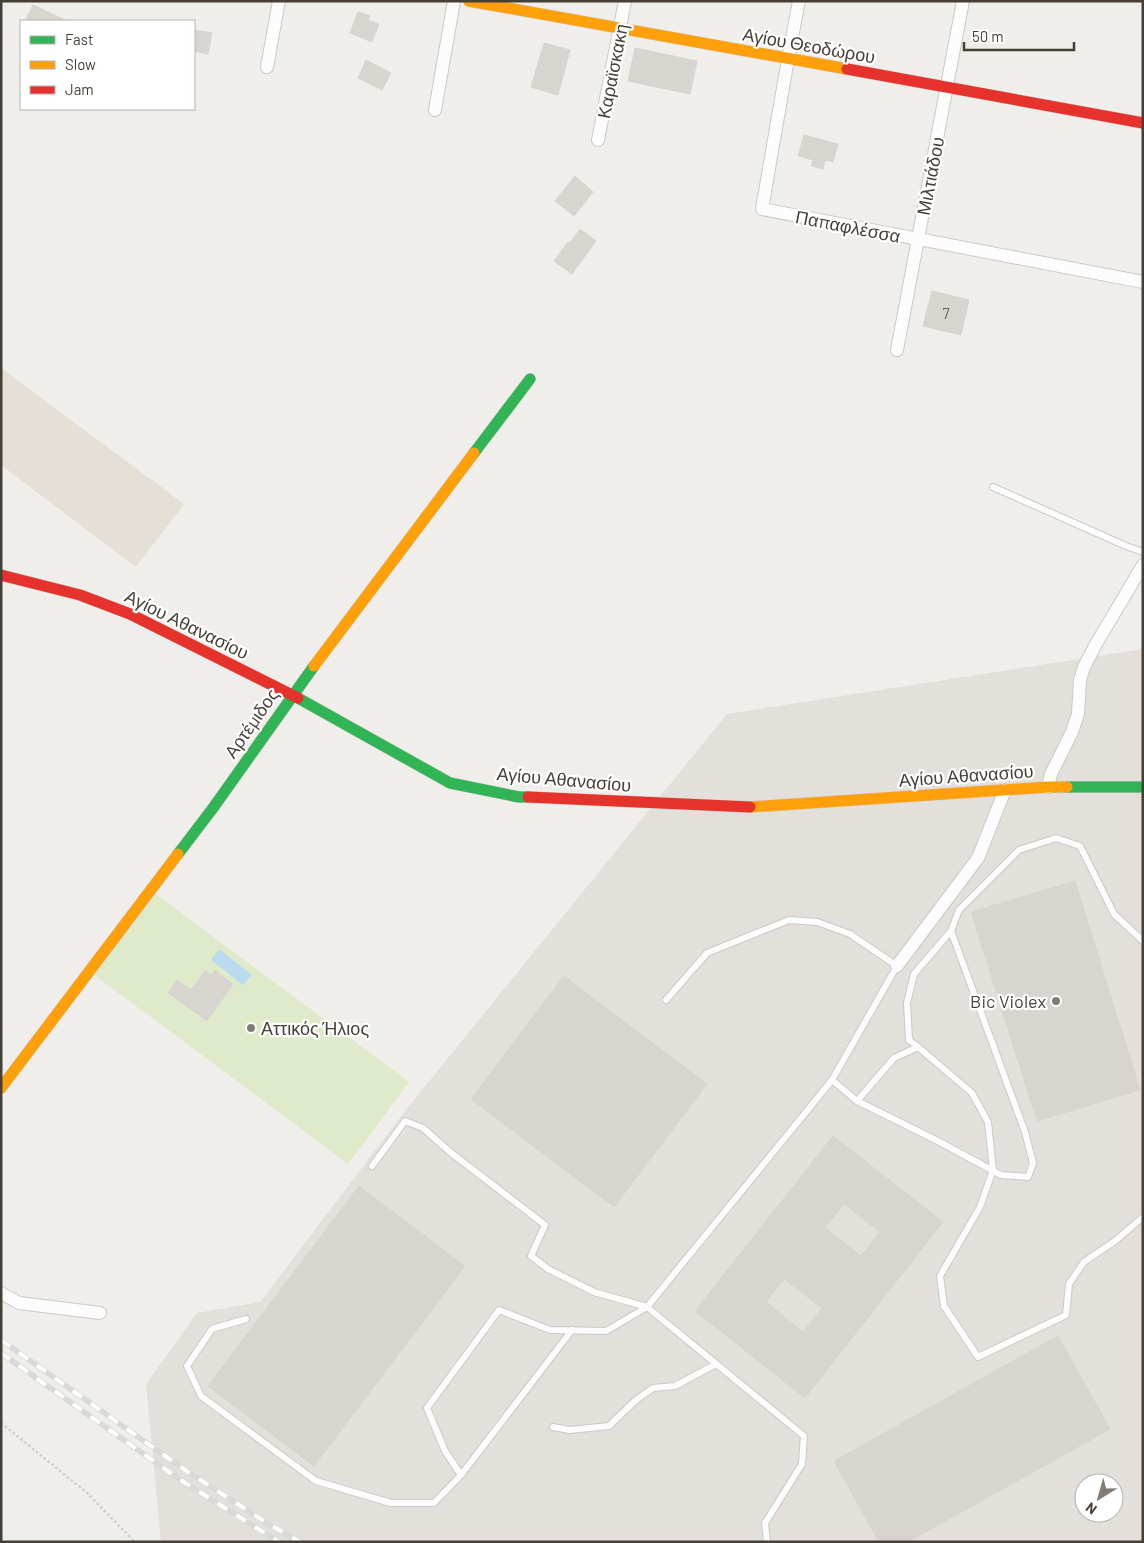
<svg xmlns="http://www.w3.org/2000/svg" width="1144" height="1543" viewBox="0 0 1144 1543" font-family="Barlow,sans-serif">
<rect width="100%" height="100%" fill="#f0eeea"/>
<polygon fill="#e4e0d7" points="1,368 184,504 136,567 1,465"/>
<path fill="#e3dfdb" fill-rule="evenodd" d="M1143,649V1542H161L146,1384L197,1313L260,1302L409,1106L727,714ZM1084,1483H1114V1513H1084Z"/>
<polygon fill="#deeaca" points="153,892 409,1082 348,1164 93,974"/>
<polygon fill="#badbee" points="219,949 252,975 243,985 211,960"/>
<g fill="#d8d5d1" stroke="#d8d5cf" fill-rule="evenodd">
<polygon points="33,5 67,21 25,21"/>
<polygon points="358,12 370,16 368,20 379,24 372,42 350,33"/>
<polygon points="194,30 212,33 208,54 194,51"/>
<polygon points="544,43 570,50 558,95 531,87"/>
<polygon points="635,48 697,61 690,94 628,81"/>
<polygon points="366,60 391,73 382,90 358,78"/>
<polygon points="804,135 838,144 833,162 825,160 823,169 811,166 813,160 798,156"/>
<polygon points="575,176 593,192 574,216 555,201"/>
<polygon points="580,229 596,241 572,274 554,261 568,242 570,243"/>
<polygon points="932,291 969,300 961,335 923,326"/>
<polygon points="1075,881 1140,1090 1037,1121 971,912"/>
<polygon points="215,970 233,984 207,1021 168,993 177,980 191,990 205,971 211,975"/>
<polygon points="564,976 707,1084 614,1207 471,1099"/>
<path d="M833,1136L943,1222L805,1398L695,1311ZM844,1204L880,1232L861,1256L825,1228ZM784,1279L822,1308L803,1332L766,1302Z"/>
<polygon points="359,1186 465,1266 314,1466 208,1386"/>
<polygon points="1058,1336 1110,1429 908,1542 879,1542 834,1461"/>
</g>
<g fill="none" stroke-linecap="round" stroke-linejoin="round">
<defs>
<g id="lane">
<polyline points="993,487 1126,546 1143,552"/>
<polyline points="918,1047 909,1040 907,1003 914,974 951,931"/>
<polyline points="832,1080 857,1101 936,1140 1001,1175 1028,1177 1033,1163 1025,1132 951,931 959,910 1019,850 1056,838 1080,846 1114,914 1143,941"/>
<polyline points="857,1101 894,1058 918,1047 972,1093 988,1122 993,1170 980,1207 940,1276 944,1306 978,1357 1066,1315 1069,1284 1084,1262 1115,1241 1143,1217"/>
<polyline points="372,1166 405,1121 423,1128 450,1152 545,1225 531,1256 548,1269 594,1292 647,1307 804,1436 802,1464 765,1523 767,1542"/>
<polyline points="246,1319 212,1329 187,1366 201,1396 316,1481 391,1503 434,1503 461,1475 572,1330"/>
<polyline points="553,1427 570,1430 609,1426 636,1400 653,1388 675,1386 716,1364"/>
<polyline points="461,1475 445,1451 427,1408 499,1310 550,1330 606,1331 647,1307 832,1080 897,966 850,934 817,922 789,920 707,953 666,1000"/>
</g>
<g id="street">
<polyline points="799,1 788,59 762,209 1143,282"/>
<polyline points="267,67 279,1"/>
<polyline points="435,110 454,1"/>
<polyline points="598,140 625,1"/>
<polyline points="897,350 963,1"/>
<polyline points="1048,787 1051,774 1072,732 1078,714 1080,680 1084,667 1096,644 1143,565"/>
<polyline points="897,966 978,858 1005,790"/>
<polyline points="1,1293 19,1303 100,1313"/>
</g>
<g id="fast">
<polyline points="474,453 530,379"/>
<polyline points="298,698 450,783 519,797 528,797"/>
<polyline points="1067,787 1143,787"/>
<polyline points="178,854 213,808 314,666"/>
</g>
<g id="slow">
<polyline points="469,1 847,69"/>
<polyline points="314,666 474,453"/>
<polyline points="750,807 1048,787 1067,787"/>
<polyline points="1,1088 178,854"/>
</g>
<g id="jam">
<polyline points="847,69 1143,123"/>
<polyline points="1,575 80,595 130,614 298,698"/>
<polyline points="528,797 750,807"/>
</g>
</defs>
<use href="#lane" stroke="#cccac6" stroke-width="8"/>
<use href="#street" stroke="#cccac6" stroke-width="14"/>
<use href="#fast" stroke="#d0cbc1" stroke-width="12"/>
<use href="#slow" stroke="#d0cbc1" stroke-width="12"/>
<use href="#jam" stroke="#d0cbc1" stroke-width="12"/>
<polyline stroke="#d1cecb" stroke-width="2.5" stroke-dasharray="2.5 2.5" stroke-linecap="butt" points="1,1423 86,1492 135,1542"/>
<use href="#lane" stroke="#fdfcfc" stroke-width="6"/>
<use href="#street" stroke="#fdfcfc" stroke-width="12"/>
<use href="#fast" stroke="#30b455" stroke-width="11"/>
<use href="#slow" stroke="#ff9f0a" stroke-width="11"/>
<use href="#jam" stroke="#e5322d" stroke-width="11"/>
<defs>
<g id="rail">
<polyline points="1,1340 185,1470 267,1523 300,1542"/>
<polyline points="1,1353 179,1479 279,1542"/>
</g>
</defs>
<use href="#rail" stroke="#d9d9d8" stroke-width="5.5"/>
<use href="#rail" stroke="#fff" stroke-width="4" stroke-dasharray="11" stroke-linecap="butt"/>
</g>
<g fill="#827c75" stroke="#fff" stroke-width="2">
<circle cx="1056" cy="1001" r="5"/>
<circle cx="251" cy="1028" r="5"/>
</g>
<g text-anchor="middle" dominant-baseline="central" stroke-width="4.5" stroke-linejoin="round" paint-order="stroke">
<g font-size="15" fill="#6c665e">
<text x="946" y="313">7</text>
</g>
<g font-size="18" fill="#463f36" stroke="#fff">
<text transform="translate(809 45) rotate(10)">Αγίου Θεοδώρου</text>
<text transform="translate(612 71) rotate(-79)">Καραϊσκακη</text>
<text transform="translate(930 176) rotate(-79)">Μιλτιάδου</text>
<text transform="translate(848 226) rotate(11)">Παπαφλέσσα</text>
<text transform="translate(187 624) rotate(26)">Αγίου Αθανασίου</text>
<text transform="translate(251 723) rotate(-55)">Αρτέμιδος</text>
<text transform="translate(966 775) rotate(-4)">Αγίου Αθανασίου</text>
<text transform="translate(564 779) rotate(5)">Αγίου Αθανασίου</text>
</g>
<g font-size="18" fill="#463f36" stroke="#fff" text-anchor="end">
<text x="1046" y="1001">Bic Violex</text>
<text x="261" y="1028" text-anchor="start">Αττικός Ήλιος</text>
</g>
</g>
<rect width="1144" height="1543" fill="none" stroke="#463f36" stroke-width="5"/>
<rect x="20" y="20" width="175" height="90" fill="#ffffff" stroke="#b5b2af"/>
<rect x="30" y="36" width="25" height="8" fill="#30b455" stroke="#b5b2af"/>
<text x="65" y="45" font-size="15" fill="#463f36">Fast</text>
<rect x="30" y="61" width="25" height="8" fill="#ff9f0a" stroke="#b5b2af"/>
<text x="65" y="70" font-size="15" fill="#463f36">Slow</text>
<rect x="30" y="86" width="25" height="8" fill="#e5322d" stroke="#b5b2af"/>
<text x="65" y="95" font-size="15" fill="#463f36">Jam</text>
<g transform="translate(1099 1498) rotate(217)"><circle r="24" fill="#ffffff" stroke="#b5b2af"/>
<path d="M0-4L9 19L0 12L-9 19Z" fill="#827c75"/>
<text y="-8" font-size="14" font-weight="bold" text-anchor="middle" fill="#463f36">N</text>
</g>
<path d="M964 42v8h110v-8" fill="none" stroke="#463f36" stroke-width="2.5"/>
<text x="972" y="42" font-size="15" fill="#463f36" stroke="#ffffff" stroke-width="4" paint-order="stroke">50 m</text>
</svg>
